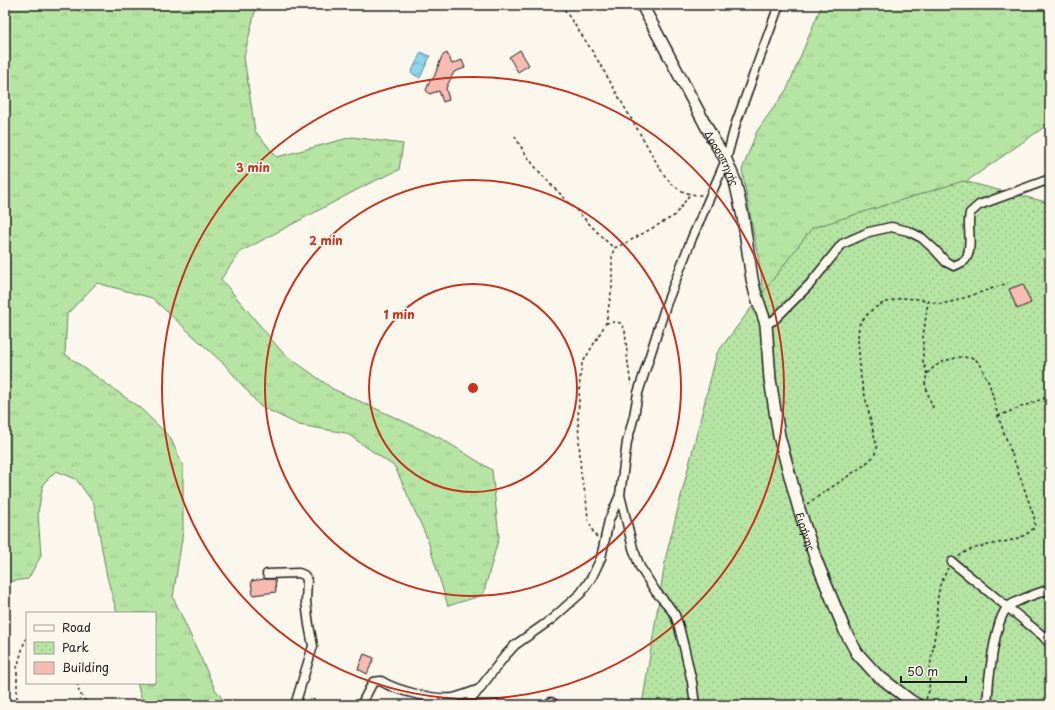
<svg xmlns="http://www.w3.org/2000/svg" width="1055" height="710" viewBox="0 0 1055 710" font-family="'Playpen Sans',sans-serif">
<defs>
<pattern id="grass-tufts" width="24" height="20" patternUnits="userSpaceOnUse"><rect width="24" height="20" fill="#b5e4a3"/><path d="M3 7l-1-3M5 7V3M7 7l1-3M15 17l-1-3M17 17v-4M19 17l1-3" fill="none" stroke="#9bc38c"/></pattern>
<pattern id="park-dots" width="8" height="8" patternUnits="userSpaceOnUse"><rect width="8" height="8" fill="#b5e4a3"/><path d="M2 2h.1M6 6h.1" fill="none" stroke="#9bc38c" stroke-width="1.8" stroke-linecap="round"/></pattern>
<pattern id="water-waves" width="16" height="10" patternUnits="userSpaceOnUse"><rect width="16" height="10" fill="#8cd6ed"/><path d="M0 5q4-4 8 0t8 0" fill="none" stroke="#78b7cb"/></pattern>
</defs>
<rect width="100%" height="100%" fill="#fbf7ec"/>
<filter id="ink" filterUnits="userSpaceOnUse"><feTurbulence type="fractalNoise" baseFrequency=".025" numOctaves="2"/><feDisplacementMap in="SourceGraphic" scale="8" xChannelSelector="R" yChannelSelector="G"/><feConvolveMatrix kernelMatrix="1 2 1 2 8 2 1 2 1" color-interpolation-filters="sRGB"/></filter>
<g filter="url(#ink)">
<g fill="url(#grass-tufts)" stroke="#688060">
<polygon points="5,5 69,5 83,13 92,5 258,5 256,7 244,57 255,131 277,157 352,137 403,144 399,170 368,184 240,252 221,279 283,353 333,389 442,439 492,470 499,537 483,595 448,606 427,538 395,467 346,433 299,425 260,406 225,365 152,298 97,283 67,314 65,354 140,408 170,437 183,466 183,532 173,597 215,689 227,705 143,705 137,683 155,683 155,613 117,613 107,577 94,504 76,479 56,471 43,484 38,513 41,556 28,579 5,582 5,393 8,383 5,367"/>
<polygon points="822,5 1050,5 1050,123 953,191 766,331 761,274 742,170 757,131 787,89 818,14"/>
</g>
<polygon fill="url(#park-dots)" stroke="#688060" points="963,181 1050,203 1050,705 642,705 666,556 717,353 812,228"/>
<polygon fill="url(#water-waves)" stroke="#5f8c99" points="421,52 430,56 420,78 411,73"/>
<g fill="#f6bbb1" stroke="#1c1c1c">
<polygon points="520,50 529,65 518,72 509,57"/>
<polygon points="447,53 452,64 462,60 465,68 454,72 446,88 449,100 443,102 439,91 429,94 426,90 430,81 434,77 442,56"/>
<polygon points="1023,284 1031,303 1017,309 1009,289"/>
<polygon points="265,579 275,579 276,592 253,595 251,581"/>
<polygon points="364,654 374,658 367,674 358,669"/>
</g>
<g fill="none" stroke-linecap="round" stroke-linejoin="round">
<defs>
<g id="street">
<path d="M766,324L774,320L810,284L842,244L869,232L891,227L908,231L922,238L935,250L946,262L954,266C958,264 962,263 965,260C972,252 969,235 969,225C969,221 969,217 970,213L979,205L1050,179"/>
<polyline points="620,495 633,548 640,567 656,592 667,604 675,615 679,627 685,651 692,682 695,705"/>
<polyline points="952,562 1043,636 1050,644"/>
<polyline points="267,574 299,573 304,575 307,579 306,602 309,625 313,646 309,659 295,705"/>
<path d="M361,705L373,682L381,681C397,691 434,700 453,698C462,696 471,692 480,689"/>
<polyline points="467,705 504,657 515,645 552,619 581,593 592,577 601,558 609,520 620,495 627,442 634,416 638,393 666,305 692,238 726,160 736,123 779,5"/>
<polyline points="546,705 551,702 556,705"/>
<path d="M987,705C988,685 994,619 1008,607C1015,600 1039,593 1050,589"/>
</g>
<g id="secondary">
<path id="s1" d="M642,5L713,139L726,160L735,181L743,217L752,279L755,292L766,324L770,379L779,436L799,509L816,560L845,631L857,653L876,674L911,701L918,705"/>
</g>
</defs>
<use href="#street" stroke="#1c1c1c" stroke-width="11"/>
<use href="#secondary" stroke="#1c1c1c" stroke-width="14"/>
<g stroke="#1c1c1c" stroke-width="1.5" stroke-dasharray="3 3" stroke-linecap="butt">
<path d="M561,5C575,25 589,45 601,66C615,90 628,114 642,137C652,153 659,171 672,184C681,192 690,195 702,195"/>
<path d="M515,136C531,167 551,184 575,209C588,222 600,236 614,248"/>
<polyline points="606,323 614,322 621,323 625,330 628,364 631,385"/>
<polyline points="927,374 923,361 923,337 928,301"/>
<path d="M933,408L928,394L925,383L927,374L934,367L944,361L960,357L974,358L980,364L990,386L998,416L1023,485L1034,517L1035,526C1019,548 979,539 958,557"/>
<polyline points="998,416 1050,396"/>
<polyline points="807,504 863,466 874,456 877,448 861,379 858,339 859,325 865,317 873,309 883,303 902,298 918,299 941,304 955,301 1008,283"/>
<polyline points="597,537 594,534 588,519 586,497 581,475 578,420 580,378 582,364 606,323 612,287 612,257 614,248 624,244 674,216 679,210 690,194"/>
<polyline points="77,683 79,692 88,705"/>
<polyline points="926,699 929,691 930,667 936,628 937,603 940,585 948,568"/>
<polyline points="17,705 17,668 24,643 27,638"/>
</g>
<use href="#street" stroke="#fbf7ec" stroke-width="8"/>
<use href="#secondary" stroke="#fbf7ec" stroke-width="11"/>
</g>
</g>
<g fill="none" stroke="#c8321e" stroke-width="2">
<circle cx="473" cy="388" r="104"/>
<circle cx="473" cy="388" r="208"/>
<circle cx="473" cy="388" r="311"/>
</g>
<g text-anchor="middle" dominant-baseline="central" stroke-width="3.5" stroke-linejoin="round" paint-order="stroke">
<g font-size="10" fill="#1c1c1c" stroke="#fbf7ec">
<text stroke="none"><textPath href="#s1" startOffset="173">Δροσοπηγής</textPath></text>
<text stroke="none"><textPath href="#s1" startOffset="558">Ειρήνης</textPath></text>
</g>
</g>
<circle cx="473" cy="388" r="6" fill="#c8321e" stroke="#fbf7ec" stroke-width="2"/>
<g font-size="12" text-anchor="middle" font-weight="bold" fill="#c8321e" stroke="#fbf7ec" stroke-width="3.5" stroke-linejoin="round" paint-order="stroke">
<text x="253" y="172">3 min</text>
<text x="326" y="245">2 min</text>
<text x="399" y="319">1 min</text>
</g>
<rect width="1055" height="710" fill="none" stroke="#fbf7ec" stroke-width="20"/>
<rect x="10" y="10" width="1035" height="690" fill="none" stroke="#1c1c1c" stroke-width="1.5" filter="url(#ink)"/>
<rect x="26" y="612" width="130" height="72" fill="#fbf7ec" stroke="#a29f99"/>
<rect x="34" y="625" width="20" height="6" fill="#fbf7ec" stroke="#a29f99"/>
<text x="62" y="632" font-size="12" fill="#1c1c1c">Road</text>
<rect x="34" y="642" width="20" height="12" fill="url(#park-dots)" stroke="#a29f99"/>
<text x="62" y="652" font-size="12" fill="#1c1c1c">Park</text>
<rect x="34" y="662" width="20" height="12" fill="#f6bbb1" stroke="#a29f99"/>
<text x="62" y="672" font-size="12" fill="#1c1c1c">Building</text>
<path d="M901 676v6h65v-6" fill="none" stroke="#1c1c1c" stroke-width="2"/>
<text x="907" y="676" font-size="12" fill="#1c1c1c" stroke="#fbf7ec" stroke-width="3" paint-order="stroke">50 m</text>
</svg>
